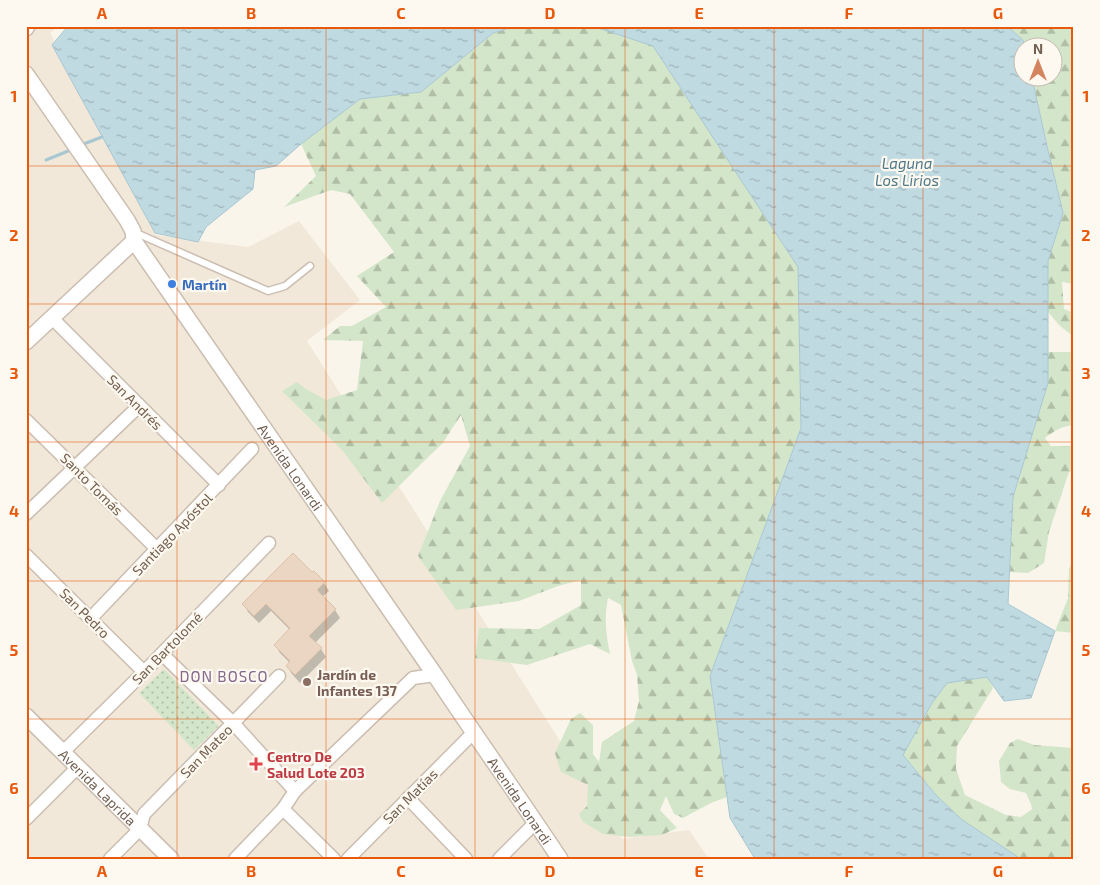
<svg xmlns="http://www.w3.org/2000/svg" width="1100" height="885" viewBox="0 0 1100 885" font-family="'Exo 2',sans-serif">
<defs>
<pattern id="grass-dots" width="8" height="8" patternUnits="userSpaceOnUse" patternTransform="scale(1.25)"><rect width="8" height="8" fill="#d3e6ca"/><path d="M2 2h.1M6 6h.1" fill="none" stroke="#b0bea6" stroke-width="1.8" stroke-linecap="round"/></pattern>
<pattern id="forest-firs" width="22" height="20" patternUnits="userSpaceOnUse" patternTransform="scale(1.25)"><rect width="22" height="20" fill="#d3e6ca"/><path d="M5 1l3.5 6h-7zM16 11l3.5 6h-7z" fill="#b0bea6"/></pattern>
<pattern id="water-ripples" width="26" height="14" patternUnits="userSpaceOnUse" patternTransform="scale(1.25)"><rect width="26" height="14" fill="#c0dae2"/><path d="M2 4q2-2 4 0t4 0M15 11q2-2 4 0t4 0" fill="none" stroke="#a0b4ba"/></pattern>
</defs>
<rect width="100%" height="100%" fill="#faf5ea"/>
<polygon fill="#f1e8d9" points="26,26 58,26 50,33 157,235 248,247 299,221 360,300 307,341 622,839 689,830 709,859 26,859"/>
<polygon fill="url(#grass-dots)" points="164,669 219,726 194,750 139,693"/>
<g fill="url(#forest-firs)">
<path d="M516,26H592L653,45L798,267L801,428L710,676L727,797L711,803L683,818L674,814L666,796L660,810L677,828L662,835L629,837L603,834L583,822L579,814L587,806L588,785L561,772L555,753L571,719L580,713L593,725V754L599,762L602,742L634,721L639,701L637,675L632,661L621,605L608,598C604,619 606,634 610,654L590,644L527,665L475,658L479,628L539,629L581,605V580L558,586L519,601L456,610L418,556L440,501L470,446L461,415L442,444L422,463L382,503L342,450L282,391L297,382L306,389L326,400L357,390L363,341L323,340L340,326H352L386,307L357,276L394,252L350,194L331,190L284,207L316,176L301,144L360,99L421,92L493,33Z"/>
<polygon points="1007,26 1074,26 1074,284 1062,282 1064,309 1074,313 1074,337 1060,326 1048,312 1048,261 1063,213 1032,78 1052,78 1052,48 1025,47 1023,40"/>
<path d="M1048,352H1074V425C1062,426 1054,431 1045,438L1051,446H1074V471L1069,472L1049,532L1044,563L1028,573L1010,572L1013,497L1048,383Z"/>
<polygon points="1074,557 1074,633 1055,631 1068,598 1069,569"/>
<polygon points="988,677 993,688 957,746 956,769 965,795 1006,815 1021,817 1032,809 1031,804 1026,793 1010,789 1001,782 999,761 1010,743 1018,739 1034,745 1074,748 1074,859 1021,859 961,819 936,795 903,755 932,703 947,683"/>
</g>
<g fill="url(#water-ripples)" stroke="#a8c7d2">
<polygon points="68,26 516,26 493,33 421,92 360,99 301,144 276,166 255,170 253,189 206,227 198,242 155,233 52,45"/>
<polygon points="592,26 1007,26 1023,40 1025,47 1022,48 1022,78 1032,78 1048,150 1063,213 1048,261 1048,383 1013,497 1008,604 1055,631 1031,698 1004,701 987,677 947,683 932,703 903,755 936,795 961,819 1021,859 755,859 730,818 710,676 801,428 798,267 653,46"/>
</g>
<polygon fill="#0003" points="314,572 324,583 329,591 322,597 335,610 340,618 315,643 321,649 326,657 300,683 292,674 287,666 290,663 280,653 275,645 290,630 271,611 259,623 248,612 244,604"/>
<g fill="none" stroke-linecap="round" stroke-linejoin="round">
<g stroke="#a8c7d2" stroke-width="3">
<polyline points="81,145 102,137"/>
<polyline points="46,160 73,149"/>
</g>
</g>
<polygon fill="#ead6c3" stroke="#ddc1a7" points="293,553 312,572 314,571 325,582 317,590 336,609 309,636 322,648 295,675 286,666 290,661 274,645 290,628 266,604 254,616 242,604"/>
<g fill="none" stroke-linecap="round" stroke-linejoin="round">
<defs>
<polyline id="service" points="134,232 268,291 285,286 310,266"/>
<g id="minor">
<polyline points="52,318 219,485"/>
<polyline points="26,420 157,549"/>
<polyline points="26,514 139,406"/>
<polyline points="26,555 144,672"/>
<polyline points="91,618 252,449"/>
<polyline points="162,654 233,723 295,791"/>
<polyline points="63,752 144,672 269,543"/>
<polyline points="408,798 466,859"/>
<polyline points="283,809 334,859"/>
<polyline points="26,819 78,767"/>
<polyline points="110,859 140,829 144,814 279,676"/>
<polyline points="235,859 283,809 295,791 413,678 435,675"/>
<polyline points="348,859 473,733"/>
<polyline points="499,859 536,822"/>
</g>
<g id="tertiary">
<polyline points="26,28 27,26"/>
<path id="s1" d="M26,74L127,220L133,231L134,241L435,675C476,737 519,797 560,859"/>
<polyline points="26,342 134,241"/>
<path id="s2" d="M26,716L171,859"/>
</g>
</defs>
<use href="#service" stroke="#cbbeb1" stroke-width="9"/>
<use href="#minor" stroke="#cbbeb1" stroke-width="15"/>
<use href="#tertiary" stroke="#cbbeb1" stroke-width="18"/>
<use href="#service" stroke="#fff" stroke-width="6"/>
<use href="#minor" stroke="#fff" stroke-width="12"/>
<use href="#tertiary" stroke="#fff" stroke-width="15"/>
</g>
<path fill="none" stroke="#e8590c" stroke-width="1" stroke-opacity="0.55" d="M177,26V859M326,26V859M475,26V859M625,26V859M774,26V859M923,26V859M26,166H1074M26,304H1074M26,442H1074M26,581H1074M26,719H1074"/>
<circle fill="#3f7fe0" stroke="#fdf9f0" stroke-width="2" cx="172" cy="284" r="5"/>
<circle fill="#8d6e63" stroke="#fdf9f0" stroke-width="2" cx="307" cy="682" r="5"/>
<path fill="#e0444e" stroke="#fdf9f0" stroke-width="2" d="M253.5 756.5h5v5h5v5h-5v5h-5v-5h-5v-5h5z"/>
<g text-anchor="middle" dominant-baseline="central" stroke-width="4.5" stroke-linejoin="round" paint-order="stroke">
<g font-size="14" font-weight="bold" fill="#366cbe" stroke="#fdf9f0" text-anchor="start">
<text x="182" y="284">Martín</text>
</g>
<g font-size="14" fill="#725f50" stroke="#fdf9f0">
<text transform="translate(135 402) rotate(45)">San Andrés</text>
<text stroke="none"><textPath href="#s1" startOffset="475">Avenida Lonardi</textPath></text>
<text transform="translate(92 484) rotate(45)">Santo Tomás</text>
<text transform="translate(172 534) rotate(-46)">Santiago Apóstol</text>
<text transform="translate(85 613) rotate(45)">San Pedro</text>
<text transform="translate(167 648) rotate(-46)">San Bartolomé</text>
<text transform="translate(206 751) rotate(-46)">San Mateo</text>
<text stroke="none"><textPath href="#s2" startOffset="101">Avenida Laprida</textPath></text>
<text transform="translate(410 796) rotate(-45)">San Matías</text>
<text stroke="none"><textPath href="#s1" startOffset="880">Avenida Lonardi</textPath></text>
</g>
<g font-size="14" font-weight="bold" fill="#785e54" stroke="#fdf9f0" text-anchor="start">
<text x="317" y="674">Jardín de<tspan x="317" dy="16">Infantes 137</tspan></text>
</g>
<g font-size="14" font-weight="bold" fill="#be3a42" stroke="#fdf9f0" text-anchor="start">
<text x="267" y="756">Centro De<tspan x="267" dy="16">Salud Lote 203</tspan></text>
</g>
<g font-size="15" font-style="italic" fill="#507989" stroke="#fdf9f0">
<text x="907" y="163">Laguna<tspan x="907" dy="17">Los Lirios</tspan></text>
</g>
<g font-size="15" letter-spacing="1" fill="#85688d" stroke="#fdf9f0">
<text x="224" y="676">DON BOSCO</text>
</g>
</g>
<rect width="1100" height="885" fill="none" stroke="#fdf9f0" stroke-width="55"/>
<g transform="translate(1038 62)"><circle r="24" fill="#fdf9f0" stroke="#c5bbb0"/>
<path d="M0-4L9 19L0 12L-9 19Z" fill="#d4845f"/>
<text y="-8" font-size="14" font-weight="bold" text-anchor="middle" fill="#725f50">N</text>
</g>
<rect x="28" y="28" width="1044" height="830" fill="none" stroke="#e8590c" stroke-width="2"/>
<g font-size="16" text-anchor="middle" font-weight="bold" fill="#e8590c">
<text x="102" y="19">A</text>
<text x="251" y="19">B</text>
<text x="401" y="19">C</text>
<text x="550" y="19">D</text>
<text x="699" y="19">E</text>
<text x="849" y="19">F</text>
<text x="998" y="19">G</text>
<text x="14" y="102">1</text>
<text x="1086" y="102">1</text>
<text x="14" y="241">2</text>
<text x="1086" y="241">2</text>
<text x="14" y="379">3</text>
<text x="1086" y="379">3</text>
<text x="14" y="517">4</text>
<text x="1086" y="517">4</text>
<text x="14" y="656">5</text>
<text x="1086" y="656">5</text>
<text x="14" y="794">6</text>
<text x="1086" y="794">6</text>
<text x="102" y="877">A</text>
<text x="251" y="877">B</text>
<text x="401" y="877">C</text>
<text x="550" y="877">D</text>
<text x="699" y="877">E</text>
<text x="849" y="877">F</text>
<text x="998" y="877">G</text>
</g>
</svg>
